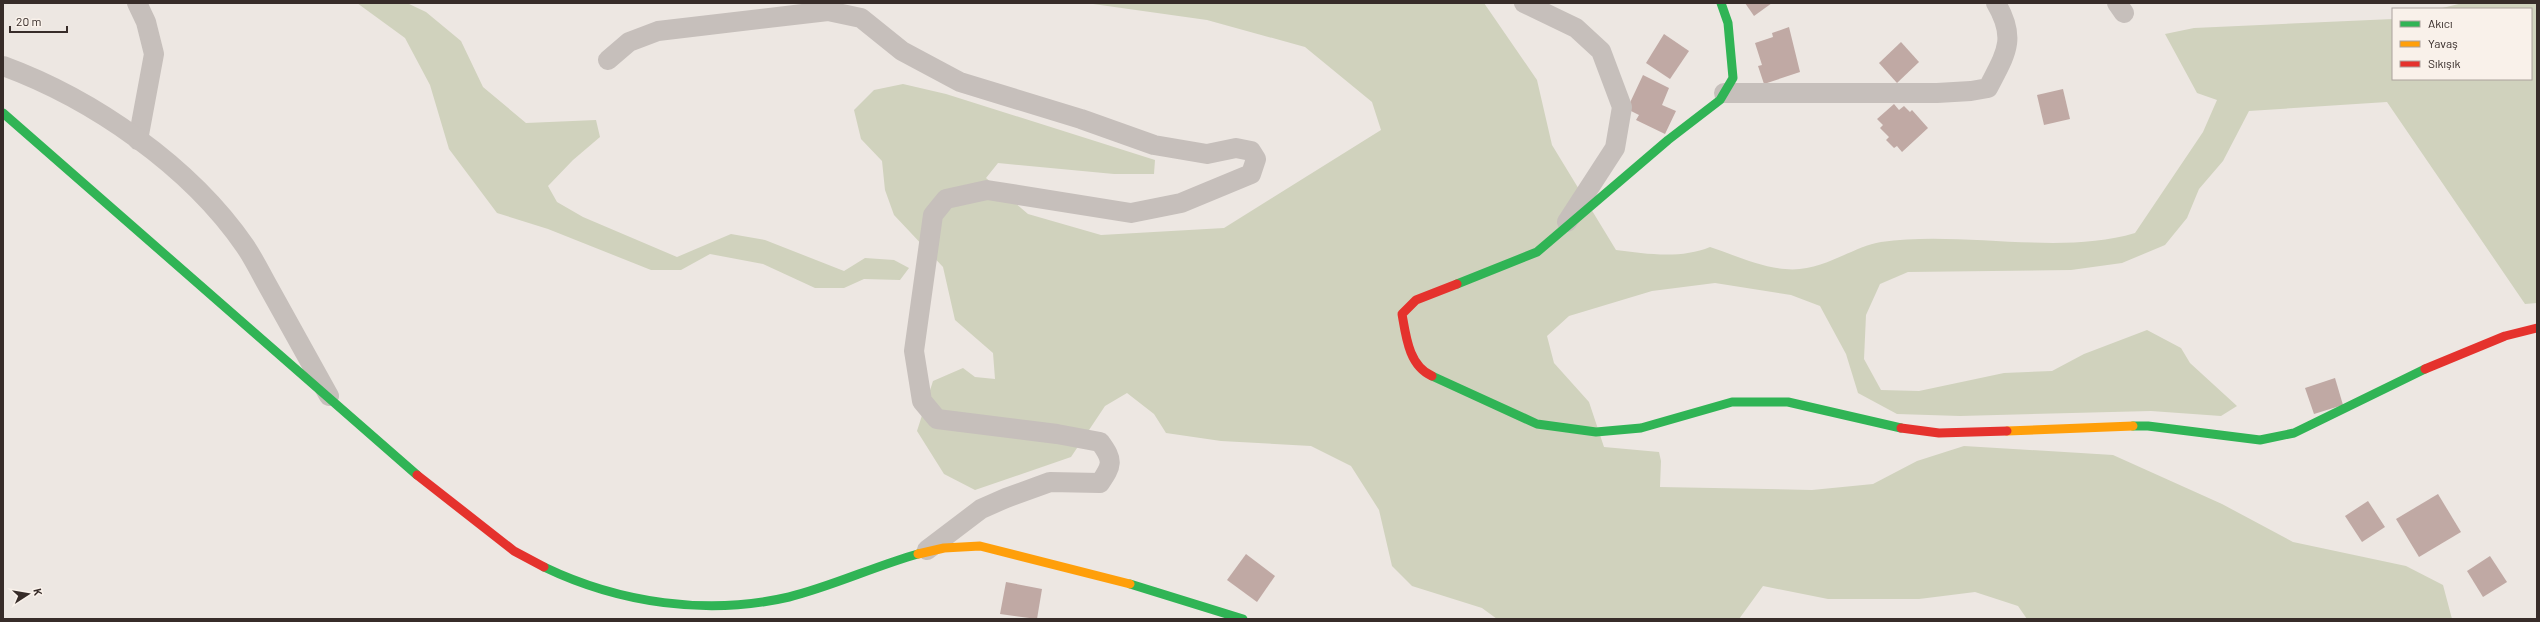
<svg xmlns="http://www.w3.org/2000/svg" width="2540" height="622" viewBox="0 0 2540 622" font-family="Barlow,sans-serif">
<rect width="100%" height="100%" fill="#ede7e2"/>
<g fill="#d0d2bd">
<polygon points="357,3 407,3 426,12 461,41 483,87 526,123 596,120 600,137 573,160 548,186 557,202 583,217 677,257 731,234 765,240 844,271 865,258 894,260 909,268 900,280 864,279 844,288 815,288 763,264 710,254 681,270 651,270 548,229 497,213 449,149 430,85 405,38"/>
<path d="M1086,3H1484L1537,80L1552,145L1616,250C1646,254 1682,259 1710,247C1734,255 1760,267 1785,269C1821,273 1851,247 1881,242C1962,230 2058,256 2135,233L2203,132L2217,100L2197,93L2165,34L2194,28L2393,19V79H2531V9H2438L2463,3H2537V303L2525,304L2387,102L2249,111L2223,161L2199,189L2187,218L2165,245L2122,263L2071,270L1908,272L1880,284L1866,315L1864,359L1881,390L1919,391L2004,373L2052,371L2084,354L2147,330L2181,348L2190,363L2237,406L2221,416L2151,411L1960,416L1897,414L1858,393L1846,354L1820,306L1791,295L1715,283L1652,291L1569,316L1547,336L1554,363L1589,402L1604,447L1659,452L1661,461L1660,487L1812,490L1873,484L1917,461L1964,446L2113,455L2222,504L2293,542L2406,566L2443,585L2452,619H2027L2018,606L1975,592L1919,599H1828L1763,586L1739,619H1497L1482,608L1412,586L1392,566L1379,510L1351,466L1311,446L1221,441L1166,433L1154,414L1127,393L1105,406L1071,457L975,490L944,474L917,431L933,381L963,368L975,377L995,379L993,353L955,320L943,267L894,215L885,190L882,161L861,139L854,110L874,90L903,84L946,94L1155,160L1154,174H1114L998,163L986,178L1028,214L1101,235L1224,228L1381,130L1372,102L1305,47L1207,20Z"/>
</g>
<g fill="#c0a9a4">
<polygon points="1745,3 1772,3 1754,16"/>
<polygon points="1789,27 1800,72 1764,84 1758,66 1762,65 1755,43 1773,37 1772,33"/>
<polygon points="1664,34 1689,51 1670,79 1646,63"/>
<polygon points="1901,42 1919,62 1897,83 1879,63"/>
<polygon points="1643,75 1669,88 1662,105 1676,111 1665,134 1636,120 1639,115 1627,109"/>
<polygon points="2063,89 2070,119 2044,125 2037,95"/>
<polygon points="1894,104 1899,110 1904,106 1910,112 1912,110 1928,128 1902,152 1897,146 1894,148 1886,140 1889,137 1880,128 1883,125 1877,119"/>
<polygon points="2335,378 2343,405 2314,414 2305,388"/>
<polygon points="2438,494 2461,532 2419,557 2396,519"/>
<polygon points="2368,501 2385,527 2362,542 2345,516"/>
<polygon points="1246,554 1275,576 1257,602 1227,580"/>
<polygon points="2490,556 2507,582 2483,597 2467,571"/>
<polygon points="1006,582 1042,589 1037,619 1000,614"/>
</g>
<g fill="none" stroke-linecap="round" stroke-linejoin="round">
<g stroke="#c6bfbb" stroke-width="20">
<polyline points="137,3 146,22 154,54 138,140"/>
<polyline points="1524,3 1576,28 1601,51 1622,107 1615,148 1567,222"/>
<polyline points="2117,3 2124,13"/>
<path d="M608,60L629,42L658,31L828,11L861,18L902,51L960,82L1081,119L1154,145L1207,154L1236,148L1251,151L1256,159L1251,174L1181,203L1131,213L987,190L946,199L933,215L914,351L922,401L937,419L1057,434L1100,442C1114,461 1112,465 1100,483L1050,482L1006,498L981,509L927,550"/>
<path d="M3,66C93,99 190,166 245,246C254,259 261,274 269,288C289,324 309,360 329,396"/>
<path d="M1724,93H1937L1971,91L1988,88C2006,53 2017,39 1996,3"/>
</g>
<g stroke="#30b455" stroke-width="9">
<polyline points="3,113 417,475"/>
<polyline points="1457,284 1537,252 1668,140 1720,100 1733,78 1728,23 1721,3"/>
<polyline points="1432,376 1537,424 1596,432 1641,428 1732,402 1788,402 1901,428"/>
<polyline points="2133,426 2148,426 2260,440 2294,433 2425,369"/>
<path d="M544,567C619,603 707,616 789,597C833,586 875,566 918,554"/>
<polyline points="1130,584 1243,619"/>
</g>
<g stroke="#ff9f0a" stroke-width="9">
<polyline points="2007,431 2133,426"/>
<polyline points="918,554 944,548 980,546 1130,584"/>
</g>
<g stroke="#e5322d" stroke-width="9">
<polyline points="2425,369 2505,336 2537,328"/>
<path d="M1432,376C1409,366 1406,337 1402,314L1416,300L1457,284"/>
<polyline points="1901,428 1939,433 2007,431"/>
<polyline points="417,475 514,551 544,567"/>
</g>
</g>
<rect width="2540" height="622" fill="none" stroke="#372c29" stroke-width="8"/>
<rect x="2392" y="8" width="140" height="72" fill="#f9f1ea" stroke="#aba29d"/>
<rect x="2400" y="21" width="20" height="6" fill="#30b455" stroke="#aba29d"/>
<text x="2428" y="28" font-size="12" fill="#372c29">Akıcı</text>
<rect x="2400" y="41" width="20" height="6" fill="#ff9f0a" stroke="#aba29d"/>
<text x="2428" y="48" font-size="12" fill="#372c29">Yavaş</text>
<rect x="2400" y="61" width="20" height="6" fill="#e5322d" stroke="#aba29d"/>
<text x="2428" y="68" font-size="12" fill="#372c29">Sıkışık</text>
<g transform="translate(28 594) rotate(78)" stroke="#f9f1ea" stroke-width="3" paint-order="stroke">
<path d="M0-3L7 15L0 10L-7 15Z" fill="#372c29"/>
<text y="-6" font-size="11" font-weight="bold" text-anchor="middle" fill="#372c29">K</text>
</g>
<path d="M10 26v6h57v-6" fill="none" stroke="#372c29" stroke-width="2"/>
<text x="16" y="26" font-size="12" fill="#372c29" stroke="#f9f1ea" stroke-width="3" paint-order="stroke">20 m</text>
</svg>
